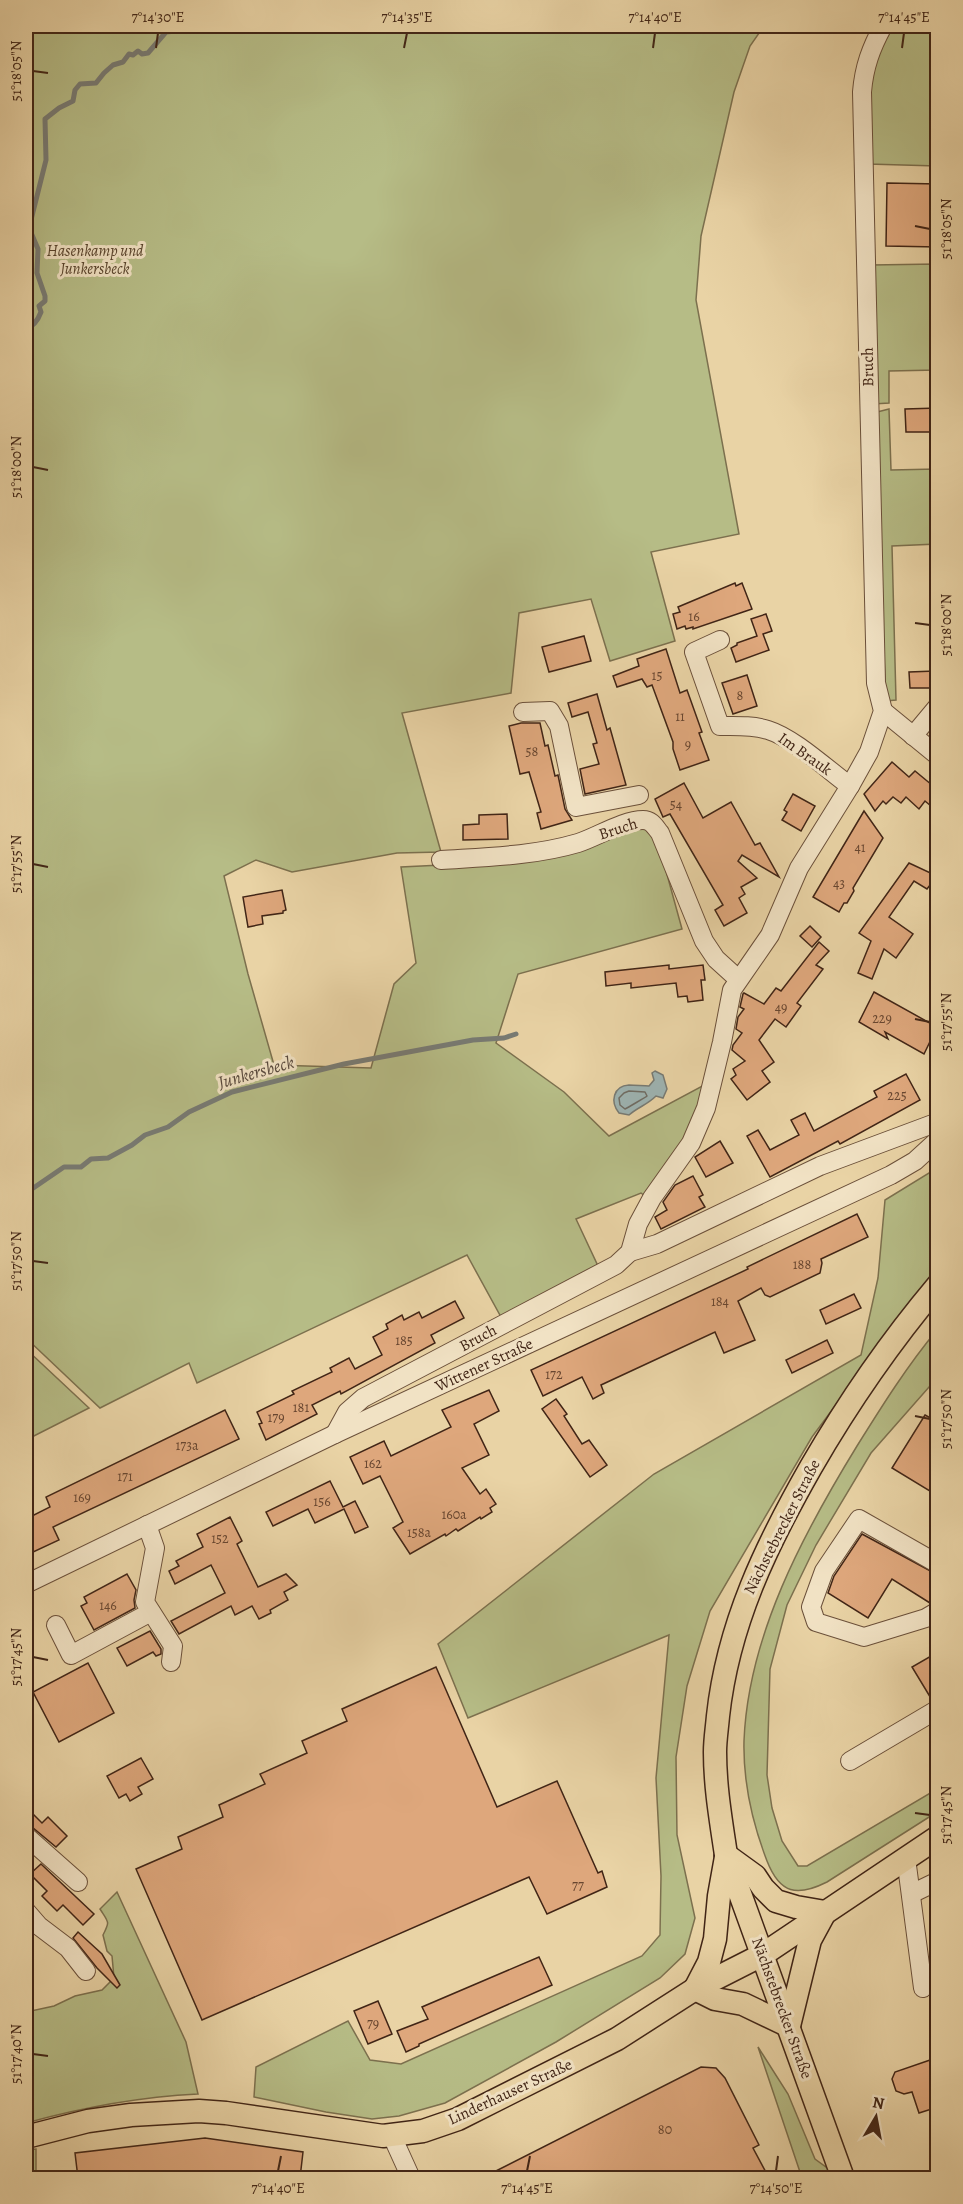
<svg xmlns="http://www.w3.org/2000/svg" width="963" height="2204" viewBox="0 0 963 2204" font-family="Alegreya,serif">
<rect width="100%" height="100%" fill="#e9d3a5"/>
<filter id="stains"><feTurbulence type="fractalNoise" baseFrequency=".00333" numOctaves="4"/><feColorMatrix values="0 0 0 0 .2 0 0 0 0 .09 0 0 0 0 .02 0 0 0 .5 -.17"/></filter>
<radialGradient id="worn" r=".72"><stop offset=".6" stop-color="#630" stop-opacity="0"/><stop offset="1" stop-color="#630" stop-opacity=".3"/></radialGradient>
<g fill="#b6bc86" stroke="#7c704e" stroke-width="1.5">
<polygon points="26,26 764,26 750,46 734,92 701,236 696,300 739,534 651,552 675,641 610,661 591,599 519,613 511,693 402,713 441,852 397,853 292,872 256,860 224,876 248,974 274,1065 371,1068 394,984 416,963 401,867 442,865 633,828 648,828 660,849 682,929 518,974 496,1043 564,1092 609,1136 706,1084 688,1133 646,1197 641,1193 576,1219 598,1266 501,1317 467,1255 197,1383 189,1363 100,1408 26,1338"/>
<path d="M891,26H937V166L868,164C869,110 864,75 891,26Z"/>
<polygon points="937,264 937,370 889,371 889,403 873,404 871,265"/>
<polygon points="889,409 891,470 937,469 937,544 892,546 896,700 886,701 873,413"/>
<polygon points="937,1168 937,1269 812,1437 710,1611 687,1686 676,1757 677,1835 695,1918 685,1954 660,1978 556,2042 445,2103 399,2116 372,2119 326,2112 254,2097 256,2067 348,2021 370,2060 401,2064 642,1956 660,1935 661,1876 656,1778 669,1635 468,1718 438,1644 654,1474 861,1355 878,1278 885,1200"/>
<path d="M937,1330V1378L871,1453L816,1545L787,1605L770,1669L767,1775L772,1808L782,1841L798,1866H807L937,1789V1812L827,1882C797,1897 780,1894 767,1861C752,1822 743,1783 744,1741C748,1636 803,1534 857,1446C882,1406 907,1366 937,1330Z"/>
<polygon points="26,1349 89,1408 26,1440"/>
<path d="M117,1892L186,2042L198,2094C137,2097 84,2107 26,2123V2012L54,2006L75,1996L102,1990L114,1978L112,1956L107,1951L103,1935C110,1921 109,1923 100,1909Z"/>
<polygon points="758,2047 788,2094 815,2159 830,2170 833,2178 802,2178"/>
<polygon points="36,2149 36,2178 26,2178 26,2150"/>
</g>
<path fill="#9db4b3" stroke="#787b74" stroke-width="1.5" d="M655,1071L663,1075L667,1089L663,1098L656,1096C647,1105 638,1107 629,1115L619,1113C610,1102 613,1086 629,1085C636,1085 643,1086 649,1086L654,1080L652,1073Z"/>
<g fill="none" stroke-linecap="round" stroke-linejoin="round">
<path stroke="#6f6c64" stroke-width="1.5" d="M629,1091L645,1092L647,1096C646,1097 627,1108 625,1109L620,1105L619,1098L624,1093Z"/>
<g stroke="#787b74" stroke-width="5">
<path d="M26,329C34,326 38,320 41,312L39,306L45,301V296L37,273L38,249L29,228L46,160L45,119L59,108L73,101L75,90L80,84L96,83L104,73L113,65L123,62L129,54L133,55L138,51L142,54L148,53L166,32L176,31L182,26"/>
<polyline points="26,1193 64,1167 81,1167 91,1159 108,1158 132,1145 145,1135 168,1127 189,1112 232,1092 344,1064 473,1040 504,1038 516,1034"/>
</g>
</g>
<g fill="#dea77c" stroke="#412516" stroke-width="1.5">
<polygon points="887,183 938,184 938,247 886,246"/>
<polygon points="938,408 938,432 906,432 905,409"/>
<polygon points="735,583 736,586 742,583 752,609 693,629 693,627 686,629 685,626 677,629 673,614 680,612 678,607"/>
<polygon points="766,614 772,631 763,634 769,650 736,662 731,648 737,645 737,643 757,636 751,619"/>
<polygon points="584,636 591,661 549,672 542,647"/>
<polygon points="666,649 680,693 687,690 702,732 699,733 709,760 680,770 673,749 673,742 652,685 647,687 642,679 617,687 613,676 639,666 637,659"/>
<polygon points="935,671 936,688 910,688 909,672"/>
<polygon points="747,675 757,706 733,714 722,683"/>
<polygon points="597,694 607,730 610,728 626,785 585,794 580,769 599,764 593,744 597,743 588,712 572,717 568,703"/>
<polygon points="521,723 540,723 545,746 548,745 555,776 558,775 565,809 572,820 541,829 537,813 541,812 529,772 520,774 509,726"/>
<polygon points="892,762 909,777 915,771 938,790 938,812 925,801 919,809 906,797 901,803 893,797 886,804 883,801 875,811 864,794"/>
<polygon points="684,783 703,818 731,802 755,845 760,843 779,877 742,855 738,861 757,878 741,887 745,894 739,898 747,913 724,926 715,910 723,905 670,814 663,817 655,799"/>
<polygon points="793,794 815,806 801,831 782,820 787,812 784,810"/>
<polygon points="864,811 883,838 853,888 854,891 847,903 844,903 839,912 813,897"/>
<polygon points="507,814 508,839 463,840 463,825 479,824 479,815"/>
<polygon points="909,863 937,876 927,889 914,881 889,917 913,934 896,958 884,949 872,979 858,973 871,941 859,933"/>
<polygon points="282,890 286,910 283,911 283,913 262,916 263,924 248,927 243,897"/>
<polygon points="810,926 821,937 812,947 800,936"/>
<polygon points="819,942 829,951 816,965 823,969 797,1003 801,1006 786,1027 775,1019 759,1040 774,1062 762,1071 770,1082 747,1100 731,1079 736,1075 733,1069 745,1061 732,1050 733,1045 742,1033 736,1029 738,1017 744,1009 740,1007 743,994 744,993 764,1004 776,988 781,991"/>
<polygon points="669,965 669,969 703,965 705,980 701,980 703,1000 688,1002 687,996 678,997 676,983 631,988 631,983 606,986 605,972"/>
<polygon points="874,992 937,1027 924,1054 885,1032 888,1039 859,1022"/>
<polygon points="906,1074 920,1100 840,1144 838,1141 770,1177 747,1136 758,1130 770,1150 799,1135 791,1120 805,1113 814,1131 877,1097 874,1091"/>
<polygon points="720,1141 733,1163 706,1177 695,1157"/>
<polygon points="693,1176 703,1195 699,1197 705,1207 661,1229 655,1217 667,1210 663,1202 675,1185"/>
<polygon points="857,1214 868,1237 821,1259 822,1263 820,1273 770,1297 765,1295 761,1288 738,1301 755,1340 724,1353 715,1332 601,1385 604,1393 593,1399 582,1377 543,1396 531,1370 748,1269 747,1267"/>
<polygon points="854,1294 861,1308 826,1324 820,1310"/>
<polygon points="455,1301 464,1318 431,1335 435,1343 341,1394 340,1391 312,1405 317,1414 266,1440 259,1424 262,1423 257,1412 294,1394 292,1391 332,1372 330,1368 349,1358 355,1369 382,1355 373,1337 388,1329 386,1324 402,1315 404,1320 419,1312 422,1318"/>
<polygon points="827,1340 833,1353 792,1373 786,1360"/>
<polygon points="489,1390 499,1411 474,1424 489,1455 462,1468 480,1494 486,1489 496,1504 490,1508 492,1512 481,1519 480,1517 458,1531 456,1529 446,1536 445,1534 410,1554 393,1528 403,1522 380,1476 363,1484 350,1457 384,1441 391,1456 451,1427 442,1410"/>
<polygon points="556,1399 567,1414 564,1416 582,1444 589,1440 607,1465 590,1477 542,1409"/>
<polygon points="225,1410 239,1439 53,1527 59,1540 31,1553 26,1541 26,1519 50,1507 46,1497"/>
<polygon points="925,1415 938,1422 938,1496 892,1468"/>
<polygon points="330,1481 343,1507 355,1501 368,1527 355,1533 344,1509 315,1523 308,1509 273,1526 266,1512"/>
<polygon points="230,1517 242,1541 237,1544 258,1587 286,1574 297,1585 284,1592 288,1600 270,1610 271,1613 259,1619 252,1606 235,1615 231,1606 179,1634 171,1621 225,1593 211,1565 175,1584 169,1571 179,1566 176,1561 203,1547 197,1534"/>
<polygon points="862,1534 938,1575 938,1594 933,1601 930,1603 892,1579 868,1618 828,1593 834,1576"/>
<polygon points="127,1574 136,1590 134,1600 135,1608 94,1630 81,1606 87,1603 84,1597"/>
<polygon points="150,1631 161,1649 161,1654 156,1656 153,1652 127,1666 117,1648"/>
<polygon points="938,1652 938,1698 932,1700 912,1667"/>
<polygon points="88,1663 114,1713 59,1742 33,1692"/>
<polygon points="436,1667 497,1807 557,1781 598,1873 602,1871 607,1887 547,1914 529,1877 202,2020 136,1869 182,1849 178,1837 223,1817 219,1805 265,1784 260,1774 307,1753 302,1741 347,1721 342,1709"/>
<polygon points="141,1758 153,1779 138,1787 142,1794 130,1801 126,1794 119,1798 107,1776"/>
<polygon points="26,1807 42,1823 48,1817 67,1836 56,1847 33,1828 26,1825"/>
<polygon points="41,1864 94,1914 83,1925 63,1905 57,1911 42,1896 47,1891 30,1874"/>
<polygon points="78,1932 102,1954 120,1985 117,1988 97,1968 73,1938"/>
<polygon points="539,1957 552,1985 419,2044 419,2046 406,2052 397,2031 428,2019 422,2007"/>
<polygon points="378,2001 392,2034 368,2044 354,2011"/>
<polygon points="933,2059 938,2072 938,2107 919,2113 912,2092 904,2094 896,2091 892,2079 895,2072"/>
<polygon points="701,2067 716,2068 725,2078 759,2145 753,2148 769,2178 482,2178"/>
<polygon points="205,2138 303,2152 300,2178 248,2178 199,2171 139,2178 78,2178 75,2153"/>
</g>
<g fill="none" stroke-linecap="round" stroke-linejoin="round">
<defs>
<g id="minor">
<path d="M720,640L694,652L720,726C736,726 752,725 768,730C794,738 828,770 850,786"/>
<polyline points="883,711 938,756"/>
<polyline points="523,712 550,711 559,726 576,807 639,795"/>
<polyline points="913,736 938,706"/>
<path d="M441,860C486,857 534,856 578,843C597,837 623,820 643,820C652,820 655,827 660,833L704,941L716,959L738,979"/>
<polyline points="630,1252 657,1244 820,1166 938,1122"/>
<path d="M335,1434L347,1412L363,1398L616,1265L630,1252L638,1224L652,1198L691,1143L706,1108L722,1042L732,990L770,935L799,868L850,786L869,752L883,711L876,683L862,92C864,67 871,48 883,26"/>
<polyline points="147,1525 155,1548 145,1602 173,1646 171,1662"/>
<polyline points="938,1564 859,1519 824,1571 811,1607 816,1622 864,1637 926,1618 938,1611"/>
<polyline points="26,1584 335,1434 891,1175 915,1161 938,1140"/>
<polyline points="56,1625 71,1655 151,1612"/>
<polyline points="850,1761 938,1709"/>
<polyline points="26,1836 78,1882"/>
<polyline points="906,1858 923,1988"/>
<polyline points="911,1894 938,1881"/>
<polyline points="26,1911 39,1926 68,1948 86,1971"/>
<polyline points="392,2136 411,2178"/>
</g>
<g id="major">
<polyline points="726,1855 755,1876 763,1888 776,1901 796,1907 825,1912"/>
<polyline points="695,1989 709,1962 715,1939 719,1896 726,1857"/>
<polyline points="695,1989 715,1999 743,2004 789,2026"/>
<polyline points="789,2026 810,1940 823,1916"/>
<polyline points="26,2137 88,2121 131,2115 199,2111 226,2113 383,2136 423,2131 458,2119 617,2039 695,1989 762,1955 938,1837"/>
<path d="M843,2178L726,1855C721,1821 715,1787 715,1752C715,1740 717,1728 718,1716C728,1624 766,1546 811,1467C848,1403 890,1342 938,1285"/>
</g>
</defs>
<use href="#minor" stroke="#6b503a" stroke-width="20"/>
<use href="#major" stroke="#412516" stroke-width="25"/>
<use href="#minor" stroke="#f1e2c4" stroke-width="18"/>
<use href="#major" stroke="#e9d3a5" stroke-width="22"/>
</g>
<path fill="none" stroke="#412516" stroke-width="2" d="M156,48L158,33M404,48L407,33M653,48L655,33M902,48L904,33M33,71L48,73M915,226L930,229M33,467L48,470M915,623L930,625M33,864L48,867M915,1019L930,1022M33,1261L48,1263M915,1416L930,1419M33,1657L48,1660M915,1813L930,1815M33,2054L48,2056M278,2171L281,2156M527,2171L530,2156M776,2171L778,2156"/>
<g text-anchor="middle" dominant-baseline="central" stroke-width="6" stroke-linejoin="round" paint-order="stroke">
<g font-size="14" fill="#684630">
<text x="694" y="616">16</text>
<text x="657" y="675">15</text>
<text x="740" y="695">8</text>
<text x="680" y="716">11</text>
<text x="688" y="744">9</text>
<text x="532" y="751">58</text>
<text x="676" y="804">54</text>
<text x="860" y="847">41</text>
<text x="839" y="883">43</text>
<text x="781" y="1007">49</text>
<text x="882" y="1018">229</text>
<text x="897" y="1095">225</text>
<text x="802" y="1264">188</text>
<text x="720" y="1301">184</text>
<text x="404" y="1340">185</text>
<text x="554" y="1374">172</text>
<text x="301" y="1407">181</text>
<text x="276" y="1417">179</text>
<text x="187" y="1445">173a</text>
<text x="373" y="1463">162</text>
<text x="125" y="1476">171</text>
<text x="82" y="1497">169</text>
<text x="322" y="1501">156</text>
<text x="454" y="1514">160a</text>
<text x="419" y="1532">158a</text>
<text x="220" y="1538">152</text>
<text x="108" y="1605">146</text>
<text x="578" y="1885">77</text>
<text x="373" y="2023">79</text>
<text x="665" y="2129">80</text>
</g>
<g font-size="16" font-style="italic" fill="#58432c" stroke="#f1e2c4">
<text x="95" y="251">Hasenkamp und<tspan x="95" dy="18">Junkersbeck</tspan></text>
</g>
<g font-size="16" fill="#412516" stroke="#f1e2c4">
<text transform="translate(868 367) rotate(-91)">Bruch</text>
<text transform="translate(805 754) rotate(35)">Im Brauk</text>
<text transform="translate(618 829) rotate(-18)">Bruch</text>
<text transform="translate(478 1338) rotate(-28)">Bruch</text>
<text transform="translate(484 1365) rotate(-25)">Wittener Straße</text>
<text transform="translate(782 1527) rotate(-63)">Nächstebrecker Straße</text>
<text transform="translate(782 2008) rotate(70)">Nächstebrecker Straße</text>
<text transform="translate(510 2092) rotate(-25)">Linderhauser Straße</text>
</g>
<g font-size="18" font-style="italic" fill="#58493d" stroke="#f1e2c4">
<text transform="translate(256 1072) rotate(-16)">Junkersbeck</text>
</g>
</g>
<rect width="963" height="2204" fill="none" stroke="#e9d3a5" stroke-width="66"/>
<g transform="translate(876 2117) rotate(10)" stroke="#f1e2c4" stroke-width="4.5" paint-order="stroke">
<path d="M0-4.5L10 22L0 15L-10 22Z" fill="#412516"/>
<text y="-9" font-size="16" font-weight="bold" text-anchor="middle" fill="#412516">N</text>
</g>
<rect x="33" y="33" width="897" height="2138" fill="none" stroke="#412516" stroke-width="2"/>
<g font-size="15" text-anchor="middle" fill="#412516">
<text x="158" y="22">7°14'30"E</text>
<text x="407" y="22">7°14'35"E</text>
<text x="655" y="22">7°14'40"E</text>
<text x="904" y="22">7°14'45"E</text>
<text transform="translate(16 71) rotate(-90)" y="5">51°18'05"N</text>
<text transform="translate(946 229) rotate(-90)" y="5">51°18'05"N</text>
<text transform="translate(16 467) rotate(-90)" y="5">51°18'00"N</text>
<text transform="translate(946 625) rotate(-90)" y="5">51°18'00"N</text>
<text transform="translate(16 864) rotate(-90)" y="5">51°17'55"N</text>
<text transform="translate(946 1022) rotate(-90)" y="5">51°17'55"N</text>
<text transform="translate(16 1261) rotate(-90)" y="5">51°17'50"N</text>
<text transform="translate(946 1419) rotate(-90)" y="5">51°17'50"N</text>
<text transform="translate(16 1657) rotate(-90)" y="5">51°17'45"N</text>
<text transform="translate(946 1815) rotate(-90)" y="5">51°17'45"N</text>
<text transform="translate(16 2054) rotate(-90)" y="5">51°17'40"N</text>
<text x="278" y="2193">7°14'40"E</text>
<text x="527" y="2193">7°14'45"E</text>
<text x="776" y="2193">7°14'50"E</text>
</g>
<rect width="100%" height="100%" filter="url(#stains)"/>
<rect width="100%" height="100%" fill="url(#worn)"/>
</svg>
